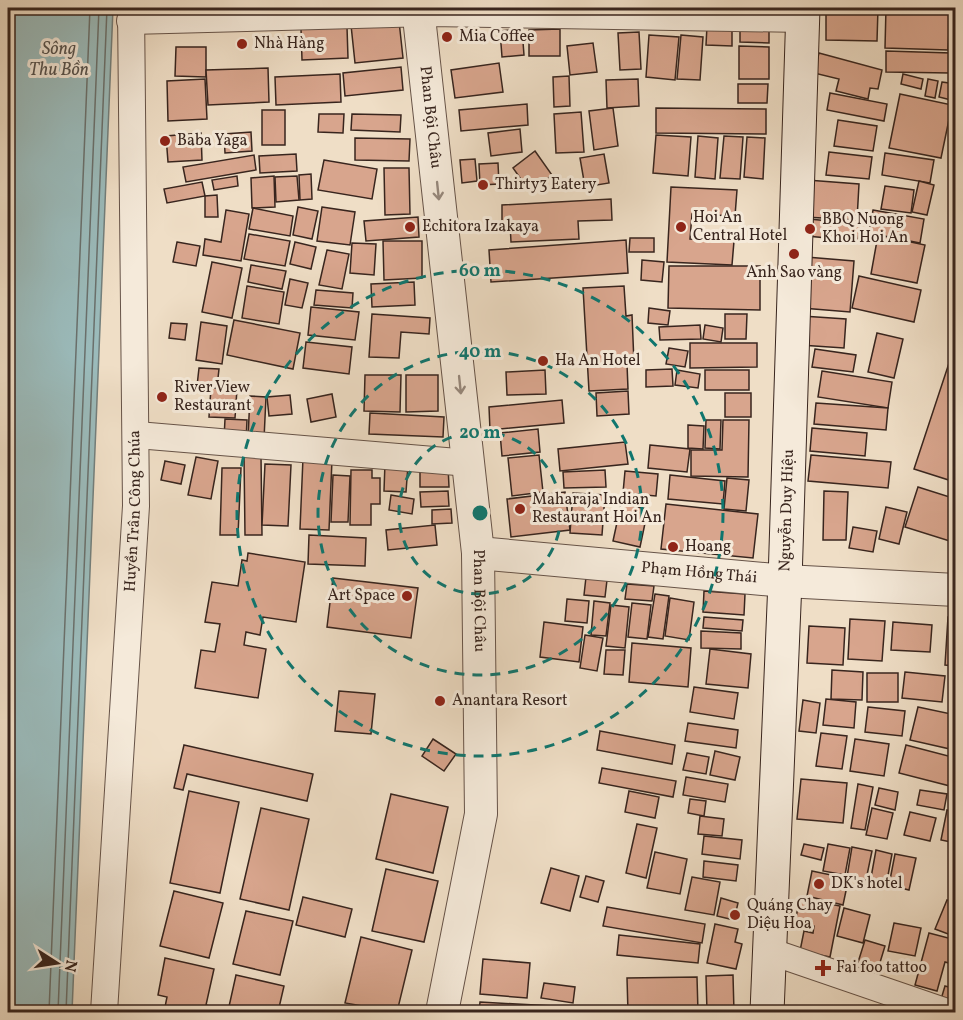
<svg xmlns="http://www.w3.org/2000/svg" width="963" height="1020" viewBox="0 0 963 1020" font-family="Vollkorn,serif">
<rect width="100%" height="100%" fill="#efdec6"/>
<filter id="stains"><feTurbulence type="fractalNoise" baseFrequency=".00333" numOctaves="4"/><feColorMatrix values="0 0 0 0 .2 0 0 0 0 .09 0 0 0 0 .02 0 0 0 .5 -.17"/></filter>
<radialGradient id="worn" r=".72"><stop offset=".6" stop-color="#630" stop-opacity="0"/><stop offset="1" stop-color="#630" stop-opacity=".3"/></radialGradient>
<polygon fill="#9bbbbb" stroke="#737f7c" stroke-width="1.5" points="8,8 113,8 72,1012 8,1012"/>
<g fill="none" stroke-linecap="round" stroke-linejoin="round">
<g stroke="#6a706c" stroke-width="1.5">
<polyline points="49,1012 90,8"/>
<polyline points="58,1012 99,8"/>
<polyline points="66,1012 107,8"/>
</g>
</g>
<g fill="#d8a58d" stroke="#38251e" stroke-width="1.5">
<polygon points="826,8 878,8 877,41 826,40"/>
<polygon points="886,8 950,9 948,50 885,48"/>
<polygon points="399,21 403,58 355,63 351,25"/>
<polygon points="707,26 732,26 732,46 706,45"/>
<polygon points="347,27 348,58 302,60 301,29"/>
<polygon points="740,28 769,28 769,43 740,42"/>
<polygon points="522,29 524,55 502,57 500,31"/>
<polygon points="560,29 560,56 529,56 529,30"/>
<polygon points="639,32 641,69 620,70 618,33"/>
<polygon points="649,35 679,37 675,80 646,77"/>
<polygon points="681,35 703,37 700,80 677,79"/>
<polygon points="593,43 597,72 570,75 567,46"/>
<polygon points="739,46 769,47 769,79 739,79"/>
<polygon points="176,47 206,47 206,77 175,76"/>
<polygon points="886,51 951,53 950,73 886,72"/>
<polygon points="819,53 882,70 878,89 870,88 868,99 836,91 839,79 814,73"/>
<polygon points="499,63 503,92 455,98 451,70"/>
<polygon points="401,67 403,90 345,96 343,73"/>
<polygon points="268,68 269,102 208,105 206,70"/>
<polygon points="340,74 341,102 276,105 275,77"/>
<polygon points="903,74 923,79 921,89 901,84"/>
<polygon points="569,76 570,106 554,107 553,77"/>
<polygon points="205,79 207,119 168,121 167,81"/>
<polygon points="638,79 639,106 607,108 606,80"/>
<polygon points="928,79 938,81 935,98 925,96"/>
<polygon points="942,82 956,84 955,101 939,97"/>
<polygon points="738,84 768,84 767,103 738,103"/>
<polygon points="830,93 887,104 884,121 827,110"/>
<polygon points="900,94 952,105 941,158 889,148"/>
<polygon points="527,104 528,125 461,131 459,110"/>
<polygon points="613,108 618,146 594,150 589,111"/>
<polygon points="656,108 766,109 766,134 656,133"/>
<rect x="262" y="110" width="23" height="35"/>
<polygon points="581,112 584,152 556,153 554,114"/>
<polygon points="319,114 344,114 343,133 318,132"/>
<polygon points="352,114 401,115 400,132 351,130"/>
<polygon points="838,120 877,126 873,151 834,146"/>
<polygon points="520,129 522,152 491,156 488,133"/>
<polygon points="251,132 252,151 225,153 224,134"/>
<polygon points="201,133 202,160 168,162 166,136"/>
<polygon points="656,135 691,137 688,176 653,173"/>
<polygon points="698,136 718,138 715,179 695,177"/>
<polygon points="724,136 743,137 740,179 720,178"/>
<polygon points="747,137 765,138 763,179 744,177"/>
<polygon points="355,138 410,139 409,161 355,160"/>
<polygon points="535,151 552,175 530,192 513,168"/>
<polygon points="829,152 872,157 869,179 826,175"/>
<polygon points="885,153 934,160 930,183 882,175"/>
<polygon points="296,154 297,171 260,173 259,156"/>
<polygon points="604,154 609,183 585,187 580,158"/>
<polygon points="254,155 256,170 186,182 183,167"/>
<polygon points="475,159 477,181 462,183 460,160"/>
<polygon points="324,160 377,169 372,199 318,190"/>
<polygon points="498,163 499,184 480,185 479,164"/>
<polygon points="384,168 409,168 410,214 385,215"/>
<polygon points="311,174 312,199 300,200 299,175"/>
<polygon points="237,176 238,186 214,190 212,180"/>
<polygon points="274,176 275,207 252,208 251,178"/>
<polygon points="297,176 299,200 276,202 275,177"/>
<polygon points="807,180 859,184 857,220 805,217"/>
<polygon points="919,181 934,185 927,215 912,212"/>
<polygon points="202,182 205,196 167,203 164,189"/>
<polygon points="885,186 914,190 911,213 881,209"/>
<polygon points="671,187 737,190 735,216 692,214 690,239 734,241 732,265 667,262"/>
<polygon points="217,195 218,217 205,217 205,196"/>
<polygon points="611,199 612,220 578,221 579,239 511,242 510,223 502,224 502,205"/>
<polygon points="298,207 318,211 312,239 293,235"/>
<polygon points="322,207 355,212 350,245 317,241"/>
<polygon points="253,208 293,216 290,236 249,229"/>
<polygon points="226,210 249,214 241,261 203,255 205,239 221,242"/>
<polygon points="873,210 924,219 920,243 869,233"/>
<polygon points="418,217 419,237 366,241 364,221"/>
<polygon points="809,219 860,224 858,241 807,236"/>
<polygon points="249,234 290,241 285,266 244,259"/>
<polygon points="878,235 925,245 917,283 871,274"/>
<polygon points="630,238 654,238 654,252 629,252"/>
<polygon points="626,240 628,273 491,282 489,250"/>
<polygon points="383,241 422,241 422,278 384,280"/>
<polygon points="177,242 200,246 196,266 173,262"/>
<polygon points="295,242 316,247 311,269 290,264"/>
<polygon points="352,243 376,244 374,275 350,273"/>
<polygon points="327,250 349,254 342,289 319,285"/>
<polygon points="806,257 854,261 850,312 802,308"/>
<polygon points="642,260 664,262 662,282 641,280"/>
<polygon points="212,262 242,268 232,318 202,312"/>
<polygon points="251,265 286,271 282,289 248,282"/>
<polygon points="669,266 760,266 760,310 668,308"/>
<polygon points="859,276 921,290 914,322 852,308"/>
<polygon points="290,279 308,283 302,308 285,305"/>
<polygon points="414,282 415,305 372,307 371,284"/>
<polygon points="247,286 284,292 279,324 242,318"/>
<polygon points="624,286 626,316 632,315 634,363 627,364 628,389 589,391 583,288"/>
<polygon points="316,290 353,293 352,308 314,305"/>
<polygon points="311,307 359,312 355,340 308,335"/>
<polygon points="649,308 670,311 668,325 648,323"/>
<polygon points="372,314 430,318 429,334 401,332 399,358 369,357"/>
<polygon points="725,314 747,314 746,339 725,339"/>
<polygon points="802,316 846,319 844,348 800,345"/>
<polygon points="234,320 300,333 293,369 227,355"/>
<polygon points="201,322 227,326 222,364 196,360"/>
<polygon points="171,323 187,324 185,340 169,338"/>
<polygon points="700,325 701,339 660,340 659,327"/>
<polygon points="705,325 723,328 721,342 703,339"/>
<polygon points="877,333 903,339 894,378 868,372"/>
<polygon points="306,342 352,347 349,374 303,368"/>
<polygon points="956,342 956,480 955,482 914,469"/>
<polygon points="690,343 757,343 757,367 690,368"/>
<polygon points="669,348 688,351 685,367 666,364"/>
<polygon points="815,349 856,355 853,372 812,367"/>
<polygon points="199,368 219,369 217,387 197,386"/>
<polygon points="672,369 673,386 646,387 646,370"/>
<polygon points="545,370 546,394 507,395 506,372"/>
<polygon points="677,370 700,374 698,388 675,385"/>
<rect x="705" y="370" width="44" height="20"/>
<polygon points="822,371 892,382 888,408 818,397"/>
<polygon points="365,375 401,375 400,412 364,411"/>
<polygon points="406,375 438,375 438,411 406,412"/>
<polygon points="211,388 237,389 235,418 209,417"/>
<polygon points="628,391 629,414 597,416 596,393"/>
<rect x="725" y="393" width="26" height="24"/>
<polygon points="332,394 336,417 311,422 307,399"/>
<polygon points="290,395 292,414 269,416 267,397"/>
<polygon points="250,396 266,397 264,439 248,438"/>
<polygon points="562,400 564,423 490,430 489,407"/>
<polygon points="816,403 888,408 886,430 814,424"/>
<polygon points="370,413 444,417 443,437 369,434"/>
<polygon points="225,419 247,420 246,441 224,439"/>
<polygon points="706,420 721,420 720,449 705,448"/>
<polygon points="723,420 749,420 748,477 691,476 691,450 722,450"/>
<polygon points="688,425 704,426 703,449 688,448"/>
<polygon points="812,428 867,433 865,456 810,451"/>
<polygon points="538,429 540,452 502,456 500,433"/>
<polygon points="625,442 628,464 560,471 558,449"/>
<polygon points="650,445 690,449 687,472 648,468"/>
<polygon points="539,455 543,492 512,496 508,458"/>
<polygon points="811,455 891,462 888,488 808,481"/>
<polygon points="244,456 261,456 262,535 245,535"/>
<polygon points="196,457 218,461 211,499 188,495"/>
<polygon points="303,458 332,460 329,530 300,529"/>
<polygon points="165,461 185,465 181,484 161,480"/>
<polygon points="385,463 408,465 406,492 384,491"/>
<polygon points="265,464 291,465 288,526 262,525"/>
<polygon points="420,466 448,466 449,487 420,487"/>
<polygon points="222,468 241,468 238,535 220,535"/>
<polygon points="351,470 372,470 372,478 380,478 380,504 371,504 371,525 350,525"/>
<polygon points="605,470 606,487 564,488 563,472"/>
<polygon points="625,471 658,474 656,496 623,493"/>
<polygon points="333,475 350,476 348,522 331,522"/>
<polygon points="670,475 725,481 723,504 668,499"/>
<polygon points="727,478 749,480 746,511 724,509"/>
<polygon points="918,487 956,499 956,543 905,527"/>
<polygon points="448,491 449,506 421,507 420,492"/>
<polygon points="824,491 848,492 846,540 823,540"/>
<polygon points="565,492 570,530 511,537 507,499"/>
<polygon points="573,493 605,495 602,535 570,533"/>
<polygon points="391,495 414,499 412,514 389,510"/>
<polygon points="621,504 648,509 640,547 613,541"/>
<polygon points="666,504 758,514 753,558 661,549"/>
<polygon points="886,507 907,512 899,544 879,539"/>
<polygon points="451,509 452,523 432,524 432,510"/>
<polygon points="435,525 437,545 388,550 386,530"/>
<polygon points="853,527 877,531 873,552 849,548"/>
<polygon points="309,535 366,538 365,566 308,564"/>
<polygon points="248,553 305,562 296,622 263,617 260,635 246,632 244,645 266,649 258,698 195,688 201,650 215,652 220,624 205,622 212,582 238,586 242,560 247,561"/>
<polygon points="586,577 607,580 605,597 584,595"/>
<polygon points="333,578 418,588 411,638 327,627"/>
<polygon points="627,584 654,586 652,601 625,599"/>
<polygon points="704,591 745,594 744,615 703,612"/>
<polygon points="655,594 669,596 663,639 648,637"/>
<polygon points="670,598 694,602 689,640 665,636"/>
<polygon points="567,599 589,601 587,623 565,621"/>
<polygon points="594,601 610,603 606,636 591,635"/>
<polygon points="632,603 651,605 647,639 628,637"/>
<polygon points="611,605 629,607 625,648 606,646"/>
<polygon points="704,617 743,620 742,631 703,628"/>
<polygon points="948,617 956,618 956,666 945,665"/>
<polygon points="850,619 885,621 882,661 848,659"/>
<polygon points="544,622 583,627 579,662 540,657"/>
<polygon points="893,622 932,625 930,652 891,650"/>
<polygon points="809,626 845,628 843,665 807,663"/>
<polygon points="701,631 741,633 741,649 701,648"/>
<polygon points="585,635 603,638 597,671 580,668"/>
<polygon points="632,643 691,648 688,687 629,682"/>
<polygon points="710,649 751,654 748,688 706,684"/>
<polygon points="606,650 625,650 623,675 604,674"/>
<polygon points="832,670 863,672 862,700 831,699"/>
<polygon points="905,672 945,676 942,702 902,698"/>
<rect x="867" y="673" width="31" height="29"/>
<polygon points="694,687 738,693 734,719 690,712"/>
<polygon points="339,691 375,694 371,734 335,731"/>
<polygon points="826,699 856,702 854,728 823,725"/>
<polygon points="803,700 820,703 816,733 799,731"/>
<polygon points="868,707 905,711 902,736 865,732"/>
<polygon points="918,707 956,715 950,749 910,740"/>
<polygon points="688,723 738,730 736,748 685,741"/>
<polygon points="600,731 675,745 672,764 597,750"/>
<polygon points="821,733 847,736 842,769 816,766"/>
<polygon points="433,739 456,754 444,771 422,756"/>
<polygon points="855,739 889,744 884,776 850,771"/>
<polygon points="184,745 313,774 307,801 187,774 183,790 174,788"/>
<polygon points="906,745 956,758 950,786 899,773"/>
<polygon points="715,751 740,757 735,780 710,775"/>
<polygon points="687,753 709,757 706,774 683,770"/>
<polygon points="602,768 676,781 673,797 599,783"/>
<polygon points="686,777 728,784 725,802 683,795"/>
<polygon points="801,779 847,783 843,823 797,819"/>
<polygon points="858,784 873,787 865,830 851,828"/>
<polygon points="879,788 898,792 895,810 875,805"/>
<polygon points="920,790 947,794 944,810 917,805"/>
<polygon points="189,791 239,802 220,893 170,883"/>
<polygon points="629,791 659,797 655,818 625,812"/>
<polygon points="391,794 448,807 433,873 376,859"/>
<polygon points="690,799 706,801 704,816 688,813"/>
<polygon points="261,808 309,819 289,910 240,899"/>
<polygon points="872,808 893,813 887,839 866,835"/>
<polygon points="947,810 956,812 956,843 941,840"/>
<polygon points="910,812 936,818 930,841 904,835"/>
<polygon points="700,816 724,819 722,836 698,834"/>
<polygon points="637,824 657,828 646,878 626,873"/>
<polygon points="704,836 742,840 740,859 702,854"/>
<polygon points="804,844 824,848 821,860 801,855"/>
<polygon points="828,844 850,848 845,875 823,871"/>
<polygon points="852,847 872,851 866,880 847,877"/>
<polygon points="876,850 892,854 886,886 870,883"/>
<polygon points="655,852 687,859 680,894 647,888"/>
<polygon points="895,854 916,858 909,890 889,885"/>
<polygon points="704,861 738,865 736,881 703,877"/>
<polygon points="551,868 579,876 570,911 541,903"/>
<polygon points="386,869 438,881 424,942 372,931"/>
<polygon points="812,871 836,876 834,883 847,886 843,905 807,896"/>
<polygon points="586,876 604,881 598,902 580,897"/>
<polygon points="692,877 720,882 714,915 685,910"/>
<polygon points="174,891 223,903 209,958 160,946"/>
<polygon points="303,897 352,909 345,937 296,925"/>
<polygon points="721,898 738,903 734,920 717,916"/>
<polygon points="800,898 840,906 830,957 800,951 804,931 813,933 814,926 795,922"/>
<polygon points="947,900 956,903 956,937 935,929"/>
<polygon points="607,907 705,924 702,943 603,926"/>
<polygon points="844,908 870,915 863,943 837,936"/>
<polygon points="246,911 293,921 280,975 233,964"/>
<polygon points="894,923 921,928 915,956 888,951"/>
<polygon points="715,924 738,929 735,942 742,944 736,969 707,963"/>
<polygon points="929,933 956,940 956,965 945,962 937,991 915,985"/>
<polygon points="619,935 700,944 698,963 617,955"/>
<polygon points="361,937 412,950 397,1012 345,1003"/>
<polygon points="865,940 885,946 875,979 855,972"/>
<polygon points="165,958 214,969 206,1005 219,1009 218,1012 164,1012 167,997 158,995"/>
<polygon points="483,959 530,963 527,998 480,994"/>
<polygon points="236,975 284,986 278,1012 228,1011"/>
<polygon points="733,975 734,1012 707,1012 706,976"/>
<polygon points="697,977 698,1012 628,1012 627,978"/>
<polygon points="544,983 575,987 573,1003 541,998"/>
<polygon points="945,986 956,989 956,1011 939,1006"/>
<polygon points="480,1002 553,1006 553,1012 479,1012"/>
</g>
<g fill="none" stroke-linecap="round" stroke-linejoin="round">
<defs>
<g id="minor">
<polyline points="130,21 429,13 803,19"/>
<polyline points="137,435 469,463"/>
<polyline points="769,951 947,1012"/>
<path id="s1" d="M104,1012L136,506L131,8"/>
</g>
<g id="tertiary">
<path id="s2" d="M418,8L478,553L481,814L442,1012"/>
<path id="s3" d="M478,553L785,581L956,590"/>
</g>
<g id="secondary">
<path id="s4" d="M767,1012L785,581L803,8"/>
</g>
</defs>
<use href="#minor" stroke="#665348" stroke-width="28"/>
<use href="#tertiary" stroke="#665348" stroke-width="34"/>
<use href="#secondary" stroke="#38251e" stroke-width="35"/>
<use href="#minor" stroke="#f5eada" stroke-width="26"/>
<use href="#tertiary" stroke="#f5eada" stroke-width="32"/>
<use href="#secondary" stroke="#f5eada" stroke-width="33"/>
</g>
<defs><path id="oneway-shaft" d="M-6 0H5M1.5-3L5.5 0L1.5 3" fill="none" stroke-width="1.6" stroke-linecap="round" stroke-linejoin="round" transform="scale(1.5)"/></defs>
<g stroke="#96887c">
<use href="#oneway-shaft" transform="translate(438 191) rotate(84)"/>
<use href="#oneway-shaft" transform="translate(460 385) rotate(84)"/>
</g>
<g fill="none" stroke="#0f766e" stroke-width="3" stroke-dasharray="10 8">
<circle cx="480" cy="513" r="81"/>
<circle cx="480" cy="513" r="162"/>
<circle cx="480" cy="513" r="243"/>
</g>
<g fill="#8f2418" stroke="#f5eada" stroke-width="2">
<circle cx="447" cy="37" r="6"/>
<circle cx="242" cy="44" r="6"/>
<circle cx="165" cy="141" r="6"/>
<circle cx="483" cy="185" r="6"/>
<circle cx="410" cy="227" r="6"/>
<circle cx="681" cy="227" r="6"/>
<circle cx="810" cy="229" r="6"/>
<circle cx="794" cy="254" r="6"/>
<circle cx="543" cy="361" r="6"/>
<circle cx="162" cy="397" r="6"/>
<circle cx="520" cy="509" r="6"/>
<circle cx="673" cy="547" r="6"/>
<circle cx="407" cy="596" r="6"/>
<circle cx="440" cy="701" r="6"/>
<circle cx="819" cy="884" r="6"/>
<circle cx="735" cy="915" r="6"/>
<path d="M820 959h6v6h6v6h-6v6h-6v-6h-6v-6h6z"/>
</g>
<g text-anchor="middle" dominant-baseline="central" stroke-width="6" stroke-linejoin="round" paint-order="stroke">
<g font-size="16" fill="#38251e" stroke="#f5eada" text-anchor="start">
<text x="459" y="37">Mia Coffee</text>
<text x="254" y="44">Nhà Hàng</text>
<text x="177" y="141">Baba Yaga</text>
<text x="495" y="185">Thirty3 Eatery</text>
<text x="693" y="218">Hoi An<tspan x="693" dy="18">Central Hotel</tspan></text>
<text x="822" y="220">BBQ Nuong<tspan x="822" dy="18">Khoi Hoi An</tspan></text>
<text x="422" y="227">Echitora Izakaya</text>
<text x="794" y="273" text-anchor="middle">Anh Sao vàng</text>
<text x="555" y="361">Ha An Hotel</text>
<text x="174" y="388">River View<tspan x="174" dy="18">Restaurant</tspan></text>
<text x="532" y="500">Maharaja Indian<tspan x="532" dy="18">Restaurant Hoi An</tspan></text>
<text x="685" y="547">Hoang</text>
<text x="395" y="596" text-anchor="end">Art Space</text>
<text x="452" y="701">Anantara Resort</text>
<text x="831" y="884">DK's hotel</text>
<text x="747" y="906">Quáng Chay<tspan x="747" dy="18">Diệu Hoa</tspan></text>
<text x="836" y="968">Fai foo tattoo</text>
</g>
<g font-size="16" fill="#38251e" stroke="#f5eada">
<text stroke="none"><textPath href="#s2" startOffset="110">Phan Bội Châu</textPath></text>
<text stroke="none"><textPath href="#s1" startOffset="502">Huyền Trân Công Chúa</textPath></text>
<text stroke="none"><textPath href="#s4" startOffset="502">Nguyễn Duy Hiệu</textPath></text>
<text stroke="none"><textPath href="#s3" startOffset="222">Phạm Hồng Thái</textPath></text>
<text stroke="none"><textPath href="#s2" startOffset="596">Phan Bội Châu</textPath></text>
</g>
<g font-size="18" font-style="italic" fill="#56524d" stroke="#f5eada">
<text x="59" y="49">Sông<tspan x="59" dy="21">Thu Bồn</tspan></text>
</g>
</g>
<circle cx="480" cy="513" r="9" fill="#0f766e" stroke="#f5eada" stroke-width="3"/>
<g font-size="18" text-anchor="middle" font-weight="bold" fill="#0f766e" stroke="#f5eada" stroke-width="6" stroke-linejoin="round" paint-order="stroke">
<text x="480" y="276">60 m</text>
<text x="480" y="357">40 m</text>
<text x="480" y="438">20 m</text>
</g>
<rect width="963" height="1020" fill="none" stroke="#efdec6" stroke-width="30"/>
<rect x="9" y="9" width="945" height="1002" fill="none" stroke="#38251e" stroke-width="3"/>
<rect x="15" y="15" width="933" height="990" fill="none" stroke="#38251e" stroke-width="1.5"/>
<g transform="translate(57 963) rotate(102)" stroke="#f5eada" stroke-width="4.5" paint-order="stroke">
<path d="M0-4.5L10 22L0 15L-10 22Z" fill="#38251e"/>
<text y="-9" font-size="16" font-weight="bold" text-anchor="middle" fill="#38251e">N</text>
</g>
<rect width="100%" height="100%" filter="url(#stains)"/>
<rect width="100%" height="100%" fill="url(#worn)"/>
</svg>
